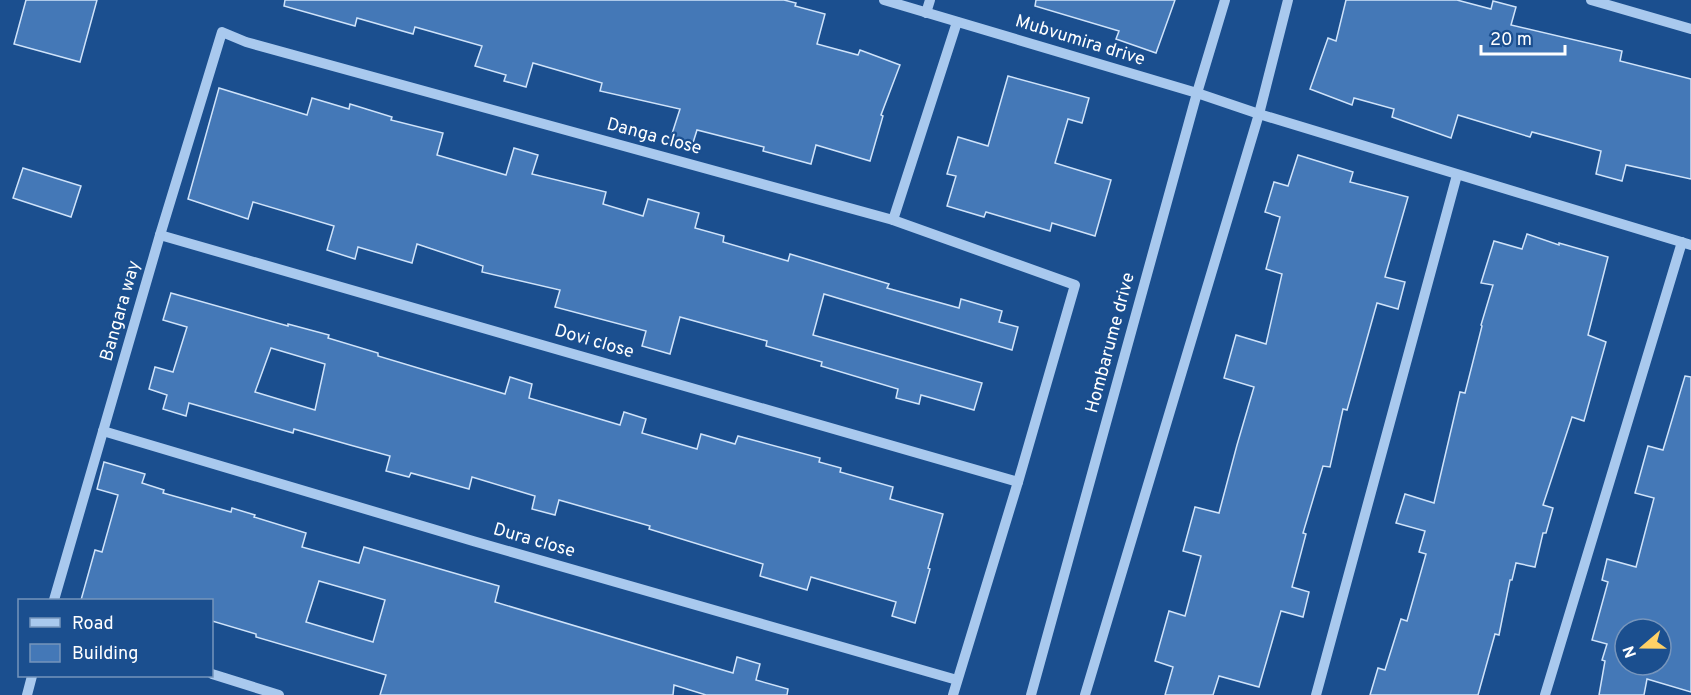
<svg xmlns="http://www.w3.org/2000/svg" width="1691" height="695" viewBox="0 0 1691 695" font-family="Overpass,sans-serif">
<rect width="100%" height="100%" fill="#1b4f8f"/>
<g fill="#4478b7" stroke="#cfe3fa" stroke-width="1.5" fill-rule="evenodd">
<polygon points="26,0 97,0 80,62 14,44"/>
<polygon points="285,0 784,0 796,3 795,6 825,14 817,44 858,55 860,50 900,65 881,115 883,116 870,161 816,145 811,164 763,151 764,147 697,130 692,146 670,140 680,109 600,91 602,83 533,63 526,87 504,81 506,75 475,66 482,46 415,27 413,34 357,18 355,26 284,6"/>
<polygon points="1036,0 1175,0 1156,53 1116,39 1119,31 1035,6"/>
<polygon points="1346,0 1457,0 1491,9 1493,1 1516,7 1511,25 1622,51 1620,61 1691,79 1691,179 1626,165 1622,181 1596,174 1601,151 1532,132 1530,137 1458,115 1451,138 1392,117 1394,109 1354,98 1352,105 1310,89 1328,38 1336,41"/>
<polygon points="1008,76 1089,98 1082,123 1068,119 1055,163 1111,180 1095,236 1052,223 1050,231 986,212 984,217 947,206 956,176 947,174 958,137 988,146"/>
<polygon points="219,88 307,115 312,98 349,109 350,104 392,117 391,120 443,133 437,155 506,175 514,148 538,155 532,174 606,192 603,204 643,216 648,199 699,213 695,228 724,236 723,242 788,261 790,254 889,284 887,288 959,308 961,299 1002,311 999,322 1018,327 1012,350 824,294 813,335 982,383 974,410 921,395 919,404 896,398 898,389 821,366 822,362 766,346 767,341 680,317 670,354 642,346 646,331 555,307 560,290 482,272 483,266 417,244 412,263 358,247 355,259 327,250 334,226 253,202 248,219 188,199"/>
<polygon points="1298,155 1353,172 1350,182 1408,197 1385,277 1405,282 1398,309 1377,303 1347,410 1343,409 1330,467 1323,466 1303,533 1306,534 1292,587 1309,592 1303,617 1281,611 1259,687 1219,676 1213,695 1165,695 1173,667 1155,661 1169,611 1185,616 1201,556 1183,551 1195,507 1219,513 1237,445 1254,387 1224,378 1236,335 1266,344 1282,274 1266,269 1280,217 1265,212 1274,182 1288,186"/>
<polygon points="23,168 81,186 71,217 13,198"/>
<polygon points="1527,234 1559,245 1559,243 1608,257 1588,335 1606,342 1584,421 1572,417 1543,505 1553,508 1546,533 1543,533 1535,567 1516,563 1512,580 1510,580 1499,635 1495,634 1478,695 1370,695 1378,668 1385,670 1401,619 1407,621 1426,554 1419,552 1425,531 1396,523 1405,494 1434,503 1460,392 1465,393 1482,326 1481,325 1493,285 1481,283 1494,241 1522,249"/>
<path d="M171,293L288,326V324L329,335L328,338L378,353V356L505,394L510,377L532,384L529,398L620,425L624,412L646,419L642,433L697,449L701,434L735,444L738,436L820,458L819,462L841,468L840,472L893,487L890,499L943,514L928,568L930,569L915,623L892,616L896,602L811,577L807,590L760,576L763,564L649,529L650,526L559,500L555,515L532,509L535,496L472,477L469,489L411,473L409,477L386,471L390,456L350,445L294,429L293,433L189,403L186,416L163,409L167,395L149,389L155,367L173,372L187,327L163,320ZM271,348L325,364L315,410L255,392Z"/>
<path d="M1685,376L1691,377V692L1647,679L1644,695H1599L1605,661L1602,660L1607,644L1592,640L1608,582L1602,580L1607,559L1636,567L1654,498L1635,493L1648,446L1663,450ZM1625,629H1661V665H1625Z"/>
<path d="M104,462L145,474L142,483L164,490L163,493L231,512L232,508L255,515L254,517L306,533L302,547L359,563L364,547L440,569L499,586L495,602L733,673L737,657L760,664L756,680L788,689L787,695H706L674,685L673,695H380L386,675L256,637V634L212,621V600H81L95,550L102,552L118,495L97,489ZM319,581L385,600L373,642L306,622Z"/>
</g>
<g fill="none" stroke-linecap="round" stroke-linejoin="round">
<g stroke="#a9c9ee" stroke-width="10">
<polyline points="884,0 1197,93 1259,114 1691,245"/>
<polyline points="1591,0 1691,29"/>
<polyline points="926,13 930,0"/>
<polyline points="893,220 957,22"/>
<polyline points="160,235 1018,482"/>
<polyline points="103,431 473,541 957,680"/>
<polyline points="54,600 160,235 222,32 246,42 893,220 1075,285 1018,482 953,695"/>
<polyline points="212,674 279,695"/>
<polyline points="27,695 32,676"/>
<polyline points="1031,695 1197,93 1225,0"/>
<polyline points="1085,695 1259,114 1288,0"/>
<polyline points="1316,695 1457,175"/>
<polyline points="1545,695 1682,242"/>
</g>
</g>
<g text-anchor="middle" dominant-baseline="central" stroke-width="4.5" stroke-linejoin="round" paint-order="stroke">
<g font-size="18" fill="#fff" stroke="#1b4f8f">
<text transform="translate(1080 41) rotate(17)">Mubvumira drive</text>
<text transform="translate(654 137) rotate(15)">Danga close</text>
<text transform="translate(121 311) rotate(-74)">Bangara way</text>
<text transform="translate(594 342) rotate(16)">Dovi close</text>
<text transform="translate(1111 343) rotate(-75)">Hombarume drive</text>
<text transform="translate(534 541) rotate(16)">Dura close</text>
</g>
</g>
<rect x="18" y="599" width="195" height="78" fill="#1b4f8f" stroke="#7695bc" stroke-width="1.5"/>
<rect x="30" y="618" width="30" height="9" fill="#a9c9ee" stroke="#7695bc" stroke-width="1.5"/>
<text x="72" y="629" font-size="18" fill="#ffffff">Road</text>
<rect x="30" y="644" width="30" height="18" fill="#4478b7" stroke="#7695bc" stroke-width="1.5"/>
<text x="72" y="659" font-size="18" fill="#ffffff">Building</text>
<g transform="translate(1643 647) rotate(250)"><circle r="28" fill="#1b4f8f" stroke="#7695bc" stroke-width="1.5"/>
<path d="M0-4.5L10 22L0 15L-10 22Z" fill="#ffd166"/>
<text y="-9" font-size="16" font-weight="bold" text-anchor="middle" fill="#ffffff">N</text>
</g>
<path d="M1481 45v9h84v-9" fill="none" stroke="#ffffff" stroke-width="3"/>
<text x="1490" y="45" font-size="18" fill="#ffffff" stroke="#1b4f8f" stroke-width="4.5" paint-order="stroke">20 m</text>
</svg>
